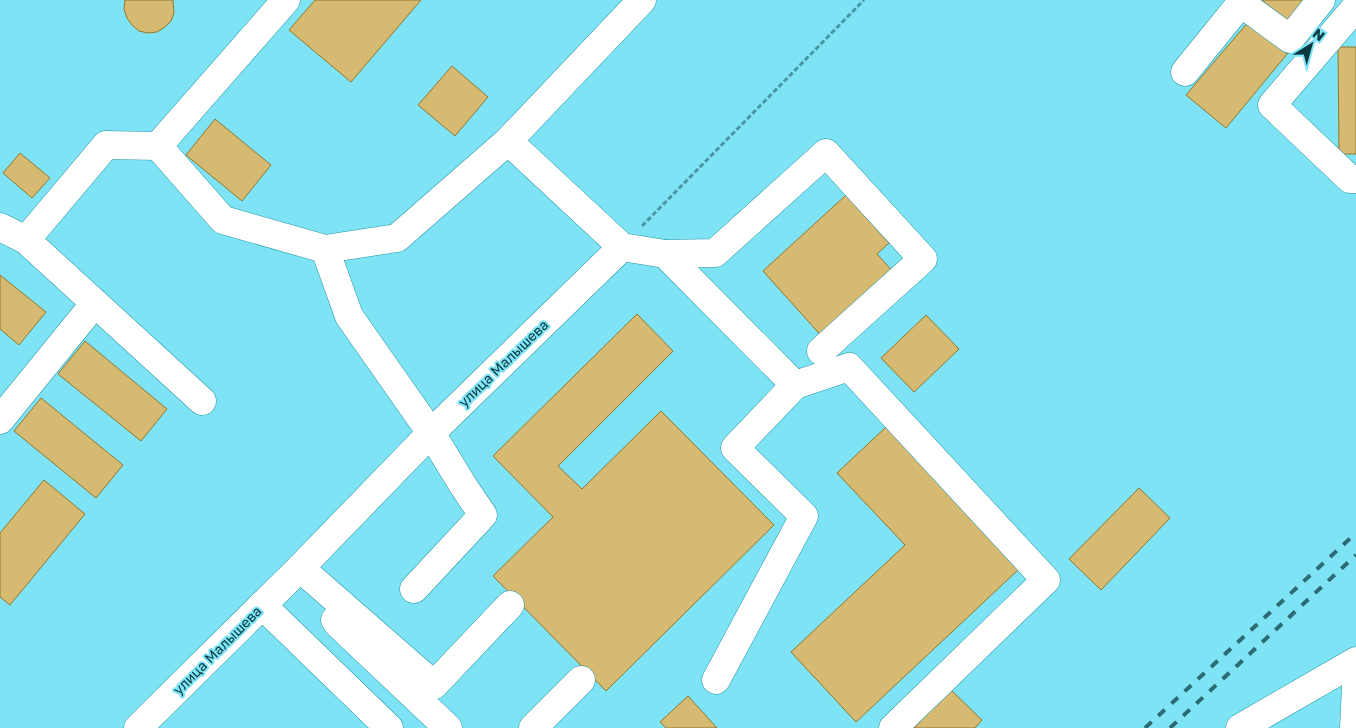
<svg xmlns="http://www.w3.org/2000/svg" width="1356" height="728" viewBox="0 0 1356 728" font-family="'Golos Text',sans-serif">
<rect width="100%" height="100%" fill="#7ee4f5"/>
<g fill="#d6ba71" stroke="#91772c">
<polygon points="125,0 173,0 174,13 171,21 165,27 157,32 148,33 139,31 132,25 127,18 124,9"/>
<polygon points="315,0 421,0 351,82 289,30"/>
<polygon points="1262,0 1305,0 1285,22"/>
<polygon points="1249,21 1288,53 1226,128 1186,95"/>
<polygon points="1338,47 1356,47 1356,154 1339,154"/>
<polygon points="452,66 488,97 455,136 418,105"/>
<polygon points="215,119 271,165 242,201 186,155"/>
<polygon points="20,153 50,178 32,198 3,173"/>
<polygon points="846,195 889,243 877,254 896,275 825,340 763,271"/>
<polygon points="0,275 46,312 19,345 0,329"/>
<polygon points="637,314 673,351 558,466 582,489 661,411 774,525 606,691 493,576 553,517 493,456"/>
<polygon points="926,315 959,349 914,392 881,358"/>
<polygon points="85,341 167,409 141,441 58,374"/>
<polygon points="41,398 123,465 96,498 14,431"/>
<polygon points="886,427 1019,569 856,722 791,652 905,545 837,473"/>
<polygon points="44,480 85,514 10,605 0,597 0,533"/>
<polygon points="1139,488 1170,518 1101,590 1069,559"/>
<polygon points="951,690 982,720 975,728 914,728"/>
<polygon points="688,696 717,728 666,728 660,722"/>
</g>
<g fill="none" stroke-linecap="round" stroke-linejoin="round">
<defs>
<g id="minor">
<polyline points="286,0 158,146 223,220 325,249 397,238 508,141"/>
<polyline points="1356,7 1272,105 1350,179 1356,179"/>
<polyline points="1185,72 1241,3 1290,39 1321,0"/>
<polyline points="158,146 106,145 26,240 202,401"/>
<polyline points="0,227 26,240"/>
<polyline points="622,247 665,254 795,385 849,367 1046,580 893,728"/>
<polyline points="325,249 349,316 431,433 464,487 483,515 414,589"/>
<polyline points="665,254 715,253 826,153 923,259 821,351"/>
<polyline points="0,420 95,303"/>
<polyline points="300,568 434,685 510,605"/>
<polyline points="262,605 389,728"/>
<polyline points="335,620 337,623 448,728"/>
<polyline points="716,680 804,516 735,448 795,385"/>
<polyline points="138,728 300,568 431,433 622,247 508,141 642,0"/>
<polyline points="533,728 581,680"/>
<polyline points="1240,728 1356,661"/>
<polyline points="1354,728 1356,687"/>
</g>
</defs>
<use href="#minor" stroke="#2496a6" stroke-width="29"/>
<polyline stroke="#4a97a3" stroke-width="3" stroke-dasharray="5 2.5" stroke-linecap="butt" points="642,226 864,0"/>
<use href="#minor" stroke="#fff" stroke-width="28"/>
<g stroke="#2c6a74" stroke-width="4" stroke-dasharray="9 9" stroke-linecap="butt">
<polyline points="1145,728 1356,533"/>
<polyline points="1170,728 1356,555"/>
</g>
</g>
<g text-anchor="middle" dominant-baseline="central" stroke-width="4" stroke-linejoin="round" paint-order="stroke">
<g font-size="14" fill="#0a3940" stroke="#7ee4f5">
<text transform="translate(503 363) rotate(-44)">улица Малышева</text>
<text transform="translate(217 650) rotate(-45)">улица Малышева</text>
</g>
</g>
<g transform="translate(1311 45) rotate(37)" stroke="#7ee4f5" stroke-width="4" paint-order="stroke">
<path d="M0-4L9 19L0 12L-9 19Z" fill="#0a3940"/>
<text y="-8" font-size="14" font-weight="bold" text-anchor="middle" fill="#0a3940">N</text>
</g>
</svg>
